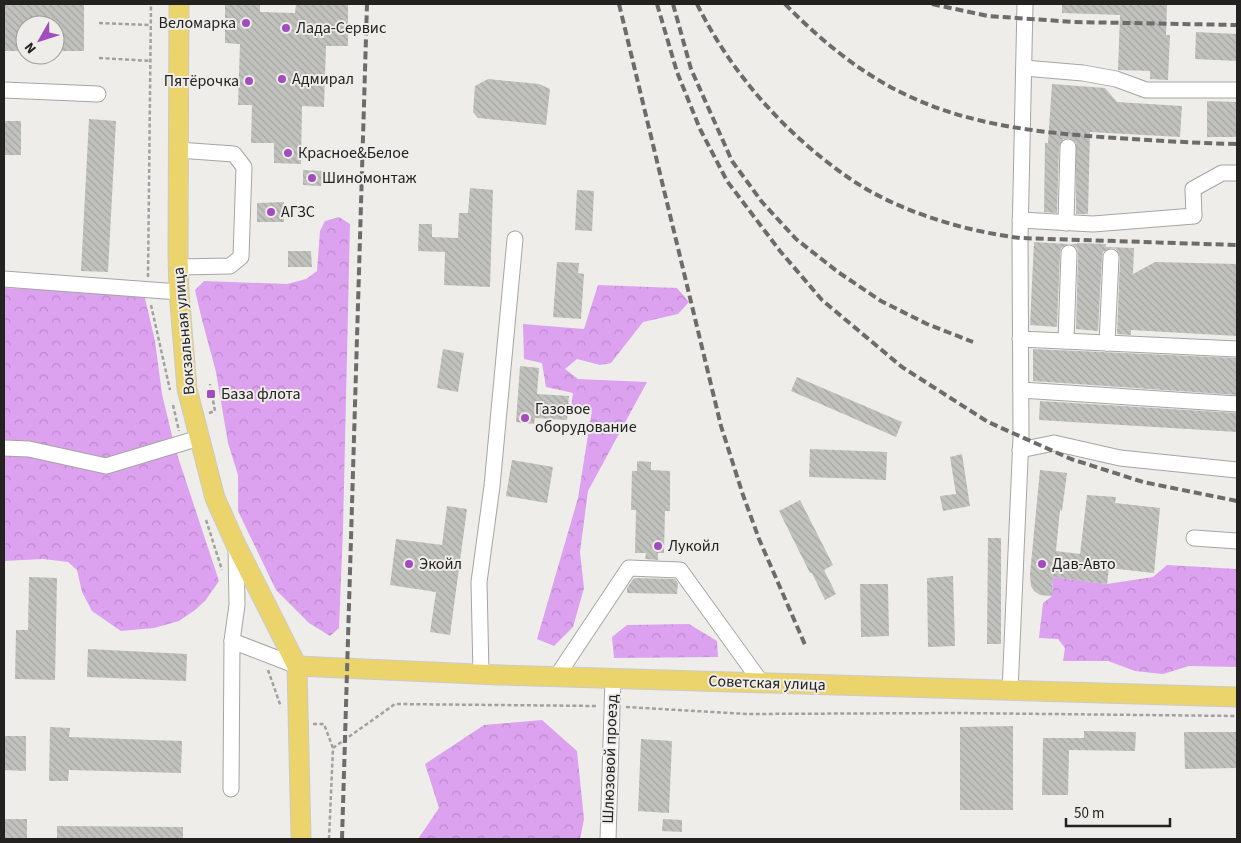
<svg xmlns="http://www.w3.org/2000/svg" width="1241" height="843" viewBox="0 0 1241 843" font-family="'Source Sans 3',sans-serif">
<defs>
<pattern id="forest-crowns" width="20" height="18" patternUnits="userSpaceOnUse" patternTransform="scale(1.25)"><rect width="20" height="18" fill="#dca1ef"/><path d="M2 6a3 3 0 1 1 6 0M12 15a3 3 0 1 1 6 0" fill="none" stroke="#bc8acd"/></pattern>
<pattern id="building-back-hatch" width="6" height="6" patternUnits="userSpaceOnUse" patternTransform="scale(1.25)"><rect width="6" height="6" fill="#c1c1be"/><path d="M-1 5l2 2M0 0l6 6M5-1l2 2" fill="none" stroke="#a6a6a3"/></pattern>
</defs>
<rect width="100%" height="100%" fill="#eeedea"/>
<g fill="url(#forest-crowns)">
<polygon points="339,217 350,224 343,529 339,628 330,636 309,623 276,590 238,511 238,475 228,443 216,372 201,316 195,290 204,281 287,284 306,279 317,271 320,231 325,221"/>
<polygon points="598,285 677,288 689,302 678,314 643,322 611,363 600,365 577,359 565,369 578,379 647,382 588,491 580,552 584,588 573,627 554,646 537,639 578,498 592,410 571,409 573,393 546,387 542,363 524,359 523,324 584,329"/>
<polygon points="4,288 139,292 144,294 155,341 162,394 175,448 219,581 205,601 195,610 179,621 154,628 121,631 92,611 82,592 77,570 68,562 43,559 4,561"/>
<polygon points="1167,565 1237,569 1237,667 1189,666 1163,674 1135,671 1108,661 1063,661 1065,648 1058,639 1039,638 1043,603 1052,596 1053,577 1107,584 1153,577"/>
<polygon points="689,624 717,641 718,657 614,658 612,637 627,625"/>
<polygon points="542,720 577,751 584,819 580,839 418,839 439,808 425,764 484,725"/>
</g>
<g fill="url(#building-back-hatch)">
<polygon points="4,4 84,4 84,51 55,51 55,25 25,25 25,51 4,51"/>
<polygon points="225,4 260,4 260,12 295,13 296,4 348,4 348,46 326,46 324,107 302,106 301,164 274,163 274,143 251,143 252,105 238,105 240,44 225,43"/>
<polygon points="1062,4 1167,4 1166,35 1170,35 1168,80 1150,79 1150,71 1118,70 1120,15 1062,13"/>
<polygon points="1196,32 1237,34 1237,61 1195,59"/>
<polygon points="488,79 539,84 550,89 546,125 478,118 473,112 475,86"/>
<polygon points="1052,84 1105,88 1117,102 1182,106 1180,137 1090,132 1088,214 1076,214 1076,143 1069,138 1063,139 1059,147 1057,213 1044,212 1045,143 1048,143"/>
<polygon points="1207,101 1237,102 1237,137 1207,137"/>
<polygon points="89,119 116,121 108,272 81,271"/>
<rect x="4" y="121" width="17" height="34"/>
<polygon points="303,170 322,171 321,186 303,185"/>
<polygon points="470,188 493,190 490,287 444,285 445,252 418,251 419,224 432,224 432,237 458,238 459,213 468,213"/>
<polygon points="577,190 594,191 592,231 575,230"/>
<polygon points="284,202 284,222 257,222 257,203"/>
<polygon points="1034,242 1068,244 1061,248 1060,253 1057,327 1030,325"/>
<polygon points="1077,243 1106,244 1106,247 1134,248 1133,274 1155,262 1237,264 1237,336 1131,330 1131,335 1117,334 1120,257 1116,249 1111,248 1103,252 1102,257 1098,331 1076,329 1078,253 1077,248 1071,244 1077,244"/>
<polygon points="288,251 311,251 312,267 288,267"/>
<polygon points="557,262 579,263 578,273 584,274 581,319 553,317"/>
<polygon points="443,349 464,353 458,392 437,388"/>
<polygon points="1033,349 1237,358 1237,395 1033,381"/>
<polygon points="520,366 539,368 537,394 569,396 567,420 535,418 534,424 516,422"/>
<polygon points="797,377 902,422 896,437 791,391"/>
<polygon points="1040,401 1237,413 1237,432 1039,420"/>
<polygon points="810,449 887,452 886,480 809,477"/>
<polygon points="962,454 970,506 943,511 940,496 956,494 950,457"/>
<polygon points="512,460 553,467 547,503 506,496"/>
<polygon points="637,461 651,462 651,470 670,471 670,511 665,511 664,553 658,553 658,560 645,559 646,553 635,553 636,510 631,510 632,471 637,471"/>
<polygon points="1040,470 1067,473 1062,511 1060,510 1056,551 1080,554 1087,495 1116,497 1115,503 1160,508 1154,573 1109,568 1107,584 1053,577 1052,596 1040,595 1034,591 1031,586 1030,574"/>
<polygon points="800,500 833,565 824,570 836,594 825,600 812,573 810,573 779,511"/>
<polygon points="447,506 467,509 450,635 430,632 436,592 390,585 396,539 442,545"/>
<polygon points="988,538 1001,538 1001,644 987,644"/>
<polygon points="953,576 955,646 928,647 927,578"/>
<polygon points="29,577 57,578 55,680 15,679 16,630 28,630"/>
<polygon points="634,578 675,579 678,583 677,594 627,593 627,588"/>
<polygon points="860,584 888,584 889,636 861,637"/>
<polygon points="88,649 187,654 186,681 87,677"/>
<polygon points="1013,726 1013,810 960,810 960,727"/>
<polygon points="50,727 70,728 69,737 182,741 181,773 69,770 68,781 49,781"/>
<polygon points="1084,731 1136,732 1135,751 1069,750 1068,795 1042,795 1043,738 1084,738"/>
<polygon points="1184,732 1237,732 1237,768 1185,769"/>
<polygon points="4,736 26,736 26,771 4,770"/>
<polygon points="641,739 672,741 669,813 638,811"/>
<rect x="4" y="819" width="23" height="20"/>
<polygon points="663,819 682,820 682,832 662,831"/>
<polygon points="57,826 183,827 183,839 57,839"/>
</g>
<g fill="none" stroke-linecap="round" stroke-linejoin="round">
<defs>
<g id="minor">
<polyline points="1024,68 1083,73 1116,79 1146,90 1237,90"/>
<polyline points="4,90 98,94"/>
<polyline points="178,150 234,154 244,167 241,257 230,266 179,267"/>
<polyline points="1020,220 1093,224 1194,216 1193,189 1222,173 1237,173"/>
<polyline points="1066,223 1068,147"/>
<polyline points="4,279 179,292"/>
<polyline points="1020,339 1237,349"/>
<polyline points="1066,341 1069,253"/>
<polyline points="1107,343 1111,257"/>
<polyline points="1021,390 1237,404"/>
<polyline points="4,448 29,449 106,466 199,438"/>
<polyline points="1020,450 1054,443 1120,458 1237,470"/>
<polyline points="1194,538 1237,541"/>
<polyline points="232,641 297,666"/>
<polyline points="481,674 479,582 492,486 515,239"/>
<polyline points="557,676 629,568 680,570 761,682"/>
<polyline points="1010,691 1021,437 1020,238 1025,4"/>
<polyline points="231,789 232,641 237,605 236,547"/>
<polyline points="608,839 613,678"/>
</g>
<g id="major">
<polyline points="179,4 178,254 179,292 187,389 215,498 236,545 297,666 301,839"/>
<polyline points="297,666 499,675 1237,697"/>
</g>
</defs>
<use href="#minor" stroke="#a6a5a2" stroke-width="17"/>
<use href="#major" stroke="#cacaca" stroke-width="21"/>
<g stroke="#a2a19f" stroke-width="2.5" stroke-dasharray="4 2.5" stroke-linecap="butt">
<polyline points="99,23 150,25"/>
<polyline points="99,58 151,61"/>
<polyline points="148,277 151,4"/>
<polyline points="151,305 170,390"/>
<polyline points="173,405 179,431"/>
<polyline points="209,413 215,411 210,384"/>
<polyline points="206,520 222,570"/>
<polyline points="268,670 281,707"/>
<polyline points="626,707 747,714 957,713 1237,716"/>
<polyline points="313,724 324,724 333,748"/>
<polyline points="329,839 333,748 395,704 598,706"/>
</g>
<use href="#minor" stroke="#fff" stroke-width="15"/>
<use href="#major" stroke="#ecd46d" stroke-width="19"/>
<g stroke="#6d6c6a" stroke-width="4" stroke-dasharray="8 4" stroke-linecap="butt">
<polyline points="619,4 721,426 743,495 759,539 806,647"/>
<polyline points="657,4 677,72 700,129 727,181 780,251 822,300 902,367 988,422 1071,459 1143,482 1237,501"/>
<polyline points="673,4 691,69 732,161 762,202 796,239 838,272 881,301 927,324 973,342"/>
<path d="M697,4C731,73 785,134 849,178C896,211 964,231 1020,238L1237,245"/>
<path d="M785,4C821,41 865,77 913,98C973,125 1036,132 1101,137C1146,140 1192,143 1237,144"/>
<polyline points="932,4 988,16 1074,22 1237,25"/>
<polyline points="342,839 367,4"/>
</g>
</g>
<g fill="#a14dbb" stroke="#eeedea" stroke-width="2">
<circle cx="246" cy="23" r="5"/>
<circle cx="286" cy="28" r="5"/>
<circle cx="282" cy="79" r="5"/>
<circle cx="249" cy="81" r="5"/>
<circle cx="288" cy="153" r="5"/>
<circle cx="312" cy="178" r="5"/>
<circle cx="271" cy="212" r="5"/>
<rect x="206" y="389" width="10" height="10" rx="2.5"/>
<circle cx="525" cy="418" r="5"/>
<circle cx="658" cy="546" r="5"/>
<circle cx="409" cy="564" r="5"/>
<circle cx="1042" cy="564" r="5"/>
</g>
<g text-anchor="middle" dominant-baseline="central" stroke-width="4" stroke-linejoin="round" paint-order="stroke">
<g font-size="16" fill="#232221" stroke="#eeedea" text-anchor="start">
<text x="236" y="23" text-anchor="end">Веломарка</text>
<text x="296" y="28">Лада-Сервис</text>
<text x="292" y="79">Адмирал</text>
<text x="239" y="81" text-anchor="end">Пятёрочка</text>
<text x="298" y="153">Красное&amp;Белое</text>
<text x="322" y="178">Шиномонтаж</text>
<text x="281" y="212">АГЗС</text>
<text x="221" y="394">База флота</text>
<text x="535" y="409">Газовое<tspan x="535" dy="18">оборудование</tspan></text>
<text x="668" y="546">Лукойл</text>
<text x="419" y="564">Экойл</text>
<text x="1052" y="564">Дав-Авто</text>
</g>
<g font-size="16" fill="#232221" stroke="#eeedea">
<text transform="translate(184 331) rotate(-95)">Вокзальная улица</text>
<text transform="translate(767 683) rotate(2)">Советская улица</text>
<text transform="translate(610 759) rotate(-88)">Шлюзовой проезд</text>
</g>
</g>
<rect width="1241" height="843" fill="none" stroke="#232221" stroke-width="10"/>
<g transform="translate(40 40) rotate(231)"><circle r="24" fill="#eeedea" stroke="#9d9c9a"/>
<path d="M0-4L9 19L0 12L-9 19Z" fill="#a14dbb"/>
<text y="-8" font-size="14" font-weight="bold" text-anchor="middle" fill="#232221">N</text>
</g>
<path d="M1066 818v8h104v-8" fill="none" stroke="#232221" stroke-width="2.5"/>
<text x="1074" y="818" font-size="15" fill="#232221" stroke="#eeedea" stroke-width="4" paint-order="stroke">50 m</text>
</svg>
